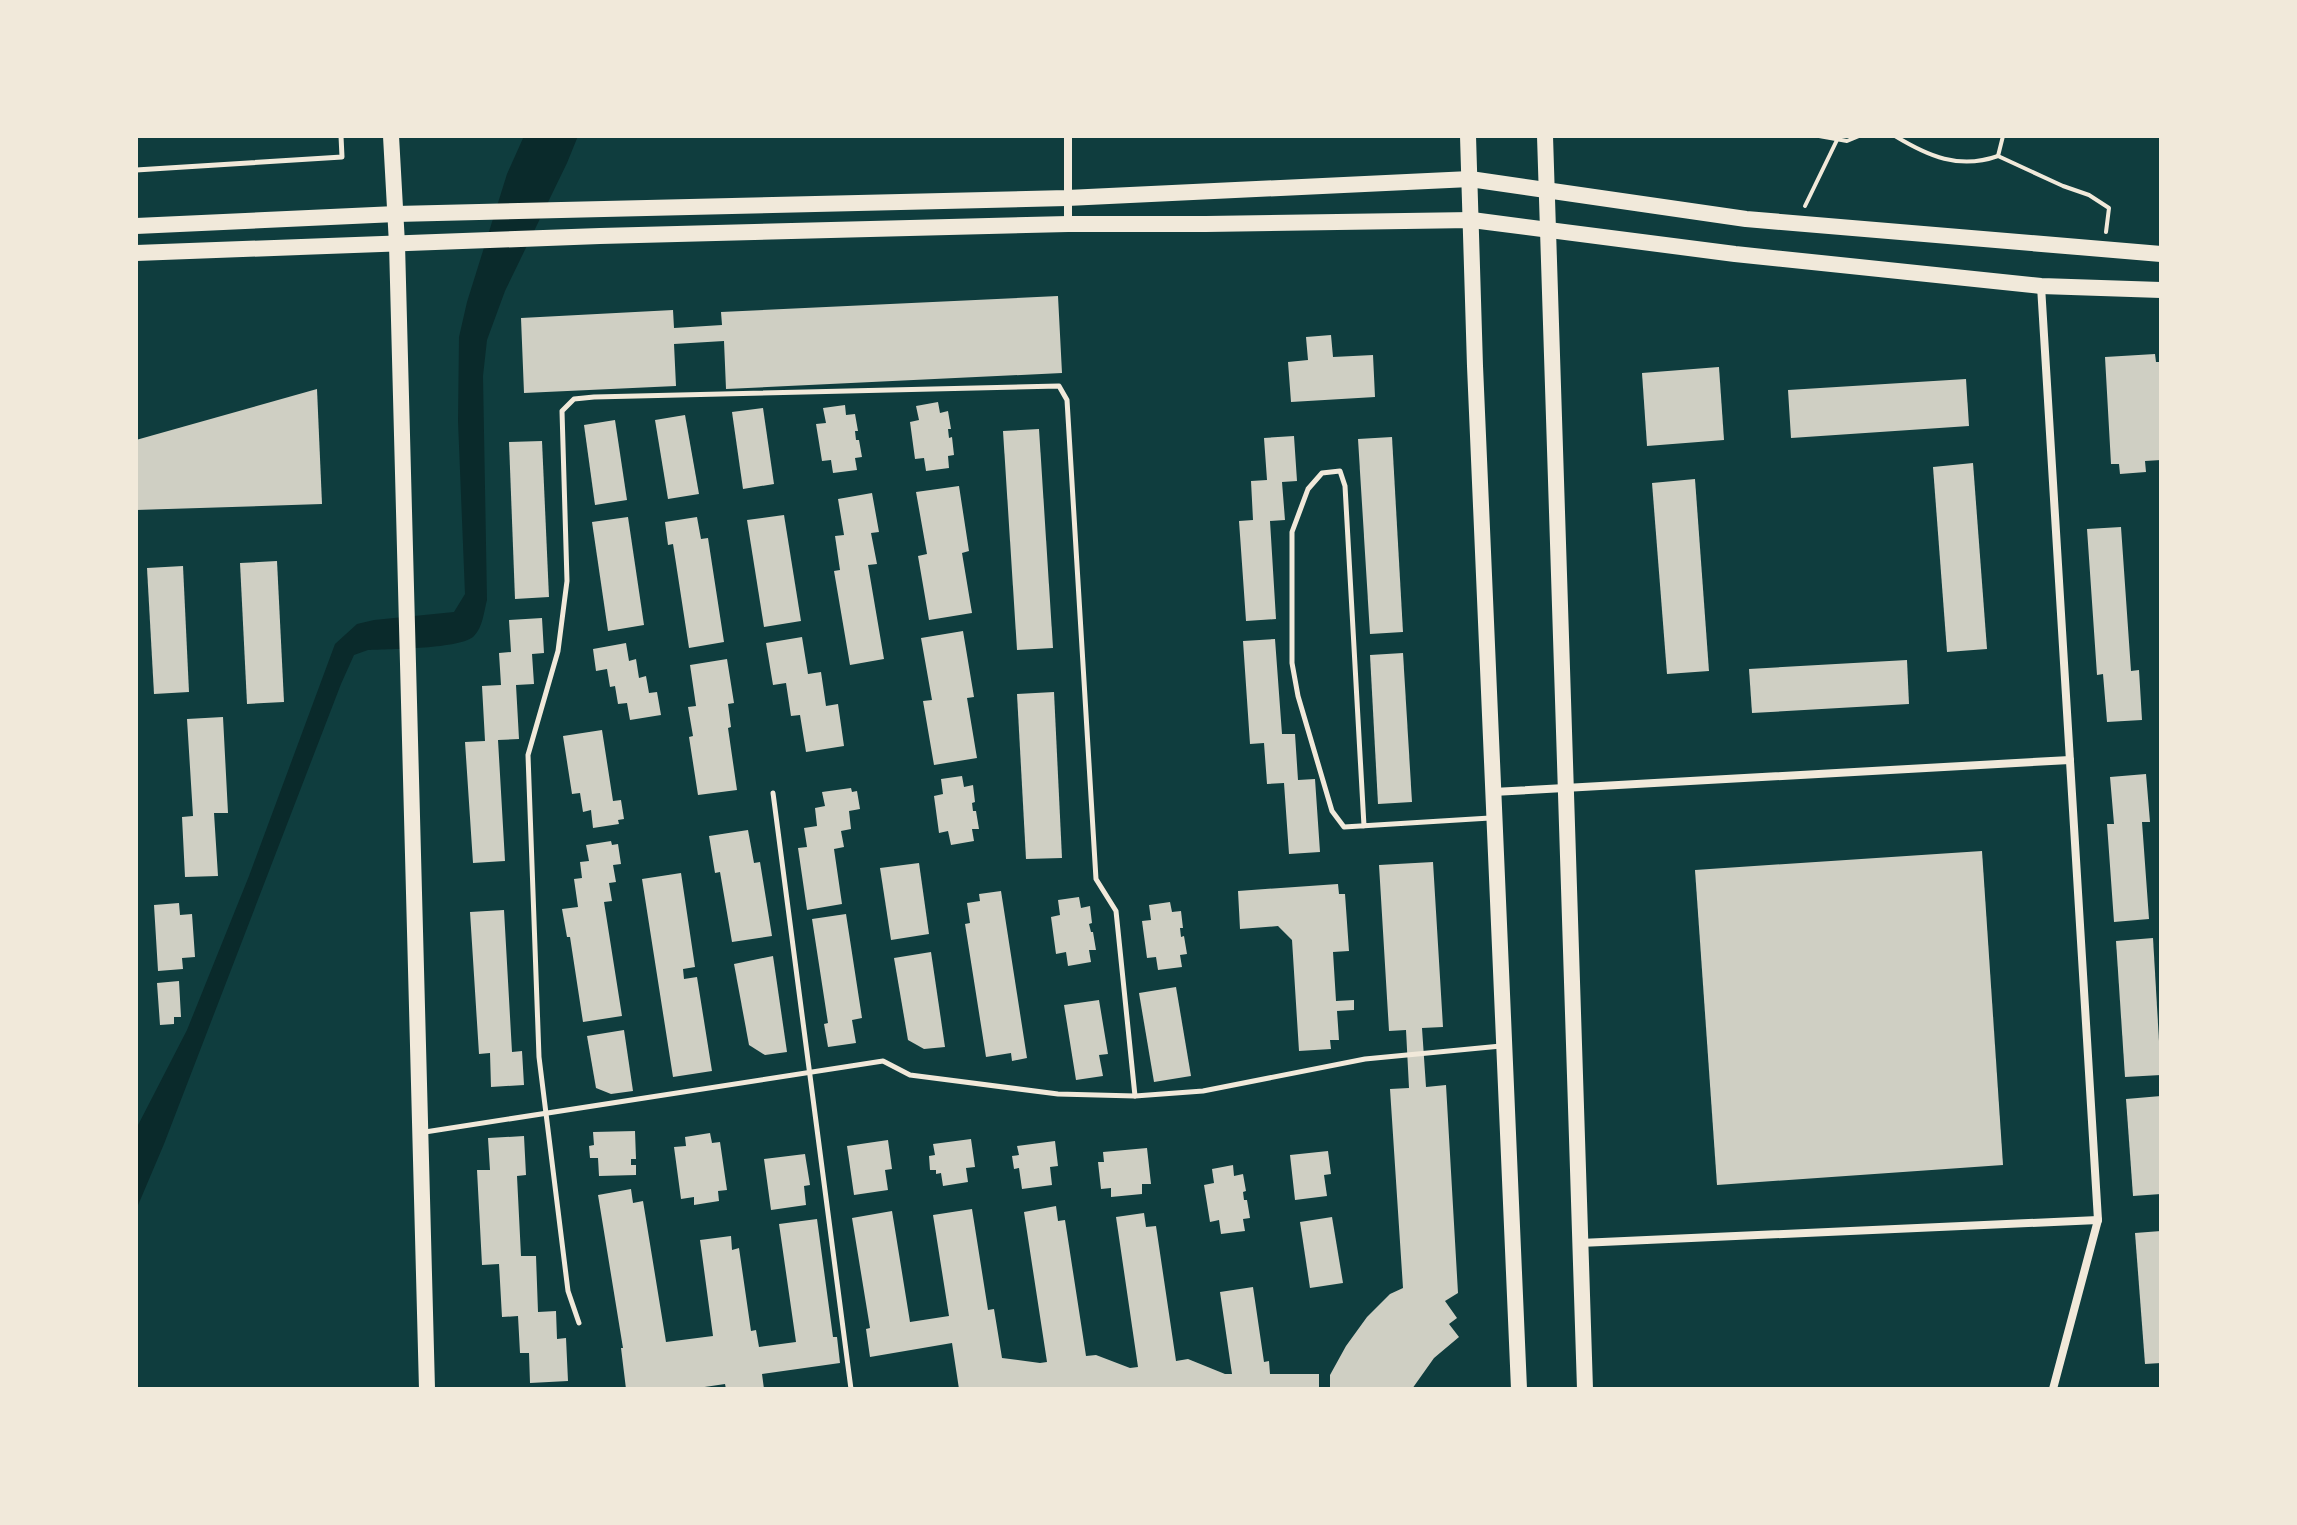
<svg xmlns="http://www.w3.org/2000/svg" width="2297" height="1525" viewBox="0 0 2297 1525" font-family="'PT Sans',sans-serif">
<rect width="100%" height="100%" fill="#0f3d3e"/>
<path fill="#0a2a2b" d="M524,136H578L567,163L505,291L487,340L483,376L487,600C484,611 483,627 474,636C462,649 389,649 368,650L354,655L341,684L164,1144L136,1210V1129L187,1030L249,876L335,644L357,624L374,620L454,612L465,594L458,421L459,337L467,302L507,174Z"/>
<g fill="#cfcfc3">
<polygon points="1058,296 1062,373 726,389 724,341 674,344 676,386 524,393 521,318 673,310 674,328 722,325 721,312"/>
<polygon points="1331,335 1333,357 1373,355 1375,397 1291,402 1288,362 1308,360 1306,337"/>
<polygon points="2155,354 2156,362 2161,362 2161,460 2145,461 2146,472 2120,474 2119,464 2111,464 2105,357"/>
<polygon points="1719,367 1724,440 1647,446 1642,373"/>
<polygon points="1966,379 1969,426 1791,438 1788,390"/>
<polygon points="317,389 322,504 136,510 136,440"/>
<polygon points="938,402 940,413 948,411 951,429 948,429 949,438 952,437 954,455 948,456 949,468 926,471 924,458 915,459 910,422 919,420 916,406"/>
<polygon points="845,405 846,415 855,414 858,431 855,431 856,440 859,440 862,457 855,458 857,470 833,473 831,460 822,461 816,424 826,423 823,408"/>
<polygon points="763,408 774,484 743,489 732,412"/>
<polygon points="685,415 699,494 668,499 655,420"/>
<polygon points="615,420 627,500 595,505 584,425"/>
<polygon points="1039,429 1053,648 1017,650 1003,431"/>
<polygon points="1294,436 1297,481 1282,482 1285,520 1270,521 1276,619 1246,621 1239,521 1253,520 1251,481 1267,480 1264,438"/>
<polygon points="1392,437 1403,632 1370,634 1358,439"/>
<polygon points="542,441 549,597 515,599 509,442"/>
<polygon points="1973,463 1987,649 1947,652 1933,467"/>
<polygon points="1695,479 1709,671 1667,674 1652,483"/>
<polygon points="959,486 969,551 962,553 972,613 929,620 918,556 927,554 916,492"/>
<polygon points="872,493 879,532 871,533 877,564 868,565 884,659 850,665 834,571 840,570 835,536 844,535 838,499"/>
<polygon points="784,515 801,621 764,627 747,520"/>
<polygon points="628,517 644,625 608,631 592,522"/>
<polygon points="697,517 701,539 708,538 724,642 689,648 673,544 668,545 665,522"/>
<polygon points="2121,527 2131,671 2139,670 2142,720 2107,722 2103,674 2097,675 2087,529"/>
<polygon points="277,561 284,702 247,704 240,563"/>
<polygon points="183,566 189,692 154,694 147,568"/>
<polygon points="542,618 544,653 532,654 534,684 516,685 519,739 498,740 505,861 473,863 465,742 485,741 482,686 501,685 499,653 511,652 509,620"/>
<polygon points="963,631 974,697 967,698 977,758 934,765 923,701 932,700 921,638"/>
<polygon points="802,637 808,674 821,672 826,706 838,704 844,746 806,752 800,715 791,716 786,683 773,685 766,643"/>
<polygon points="1275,639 1282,734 1295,734 1298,780 1315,779 1320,852 1289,854 1284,783 1267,784 1264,743 1250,744 1243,641"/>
<polygon points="626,643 629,661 636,659 639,678 646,676 649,693 657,692 661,715 630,720 627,703 618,704 615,686 610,687 607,669 596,671 593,649"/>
<polygon points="1403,653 1412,802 1378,804 1370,655"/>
<polygon points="727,659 734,703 728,704 731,727 728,728 737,790 698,795 689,737 693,736 688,707 696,706 690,665"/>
<polygon points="1907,660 1909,704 1752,713 1749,669"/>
<polygon points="1054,692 1062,858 1026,859 1017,694"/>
<polygon points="223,717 228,813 214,813 218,876 185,877 182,817 193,816 187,719"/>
<polygon points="602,730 613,801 621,800 624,819 618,820 619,824 593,828 591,810 583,812 580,793 572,794 563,736"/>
<polygon points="2146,774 2150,822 2142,822 2149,919 2114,922 2107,824 2114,824 2110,777"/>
<polygon points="962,776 964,787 973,785 975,802 972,803 973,811 976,811 979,829 972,829 974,841 951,845 948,831 939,833 934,796 943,794 941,779"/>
<polygon points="851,788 852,792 857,791 860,809 849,811 851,829 841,831 844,847 834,849 842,904 807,910 798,848 807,847 804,828 817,826 815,808 825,806 822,792"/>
<polygon points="748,830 754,863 760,862 772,936 732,942 720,872 715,873 709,836"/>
<polygon points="611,841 612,845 618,844 621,864 613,865 616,882 609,883 612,901 604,902 622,1016 583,1022 570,937 567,937 562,909 578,907 574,879 582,878 580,862 589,861 586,845"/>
<polygon points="1982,851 2003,1165 1717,1185 1695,870"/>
<polygon points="1433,862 1443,1027 1422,1028 1426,1087 1446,1085 1458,1293 1445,1301 1457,1318 1449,1324 1459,1337 1434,1358 1412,1389 1330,1389 1330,1375 1346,1346 1367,1317 1390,1294 1403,1288 1390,1089 1409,1088 1406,1030 1389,1031 1379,865"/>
<polygon points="919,863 929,934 891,940 880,868"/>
<polygon points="681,873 695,967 683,969 684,979 697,977 712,1071 673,1077 642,879"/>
<polygon points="1338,884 1339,894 1345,894 1349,951 1333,952 1336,1001 1354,1000 1354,1010 1337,1011 1339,1040 1330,1040 1331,1049 1299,1051 1292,940 1278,926 1240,929 1238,891"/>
<polygon points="1001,891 1027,1058 1012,1061 1011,1053 986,1057 965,924 970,923 967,903 980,901 979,894"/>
<polygon points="1079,897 1081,908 1090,906 1092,923 1089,924 1091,932 1093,932 1096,950 1089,950 1091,962 1068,966 1066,952 1056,954 1051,917 1060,915 1058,900"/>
<polygon points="1170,902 1172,912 1181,911 1183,928 1180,928 1181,937 1184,936 1187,954 1180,955 1182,967 1158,970 1156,957 1147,958 1142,921 1151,920 1149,905"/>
<polygon points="179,903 180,915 192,914 195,957 182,958 183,969 158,971 154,905"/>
<polygon points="504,910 512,1052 522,1051 524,1085 491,1087 490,1053 479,1054 470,912"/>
<polygon points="846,914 862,1018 852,1020 856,1043 828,1047 824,1024 828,1023 812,919"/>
<polygon points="2153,938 2161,1075 2125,1077 2116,941"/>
<polygon points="931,952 945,1047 924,1049 908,1040 894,958"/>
<polygon points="773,956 787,1052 765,1055 749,1045 734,964"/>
<polygon points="179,981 181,1017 174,1017 174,1024 160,1025 157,983"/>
<polygon points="1176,987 1191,1076 1154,1082 1139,993"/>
<polygon points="1099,1000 1108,1054 1099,1055 1103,1076 1076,1080 1064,1005"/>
<polygon points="624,1030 633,1091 611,1094 596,1088 587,1036"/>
<polygon points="2161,1096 2161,1194 2133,1196 2126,1099"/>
<polygon points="635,1131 636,1159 631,1159 631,1165 636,1165 636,1175 599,1176 598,1158 590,1158 589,1146 594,1145 593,1132"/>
<polygon points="710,1133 712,1143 720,1142 727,1190 718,1191 719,1201 694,1205 694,1197 681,1199 674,1147 686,1146 685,1137"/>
<polygon points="524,1136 526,1175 517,1176 521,1256 536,1256 538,1312 556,1311 557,1339 566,1338 568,1381 530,1383 529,1353 520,1353 518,1316 502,1317 499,1264 482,1265 477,1170 490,1170 488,1138"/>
<polygon points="971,1139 975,1167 966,1168 968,1182 943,1186 941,1173 936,1174 936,1170 930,1170 929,1156 935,1155 933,1144"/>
<polygon points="888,1140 892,1169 885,1170 888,1190 854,1195 847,1146"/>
<polygon points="1055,1141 1058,1166 1050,1167 1052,1185 1022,1189 1019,1168 1014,1169 1012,1156 1019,1155 1017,1146"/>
<polygon points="1147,1148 1151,1184 1142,1184 1142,1194 1111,1197 1111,1188 1101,1189 1098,1162 1104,1162 1103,1152"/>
<polygon points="1328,1151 1331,1174 1324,1175 1327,1196 1295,1200 1290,1155"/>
<polygon points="805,1154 810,1185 804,1186 806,1205 771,1210 764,1159"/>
<polygon points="1233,1165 1234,1176 1243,1174 1246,1191 1243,1192 1244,1200 1247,1200 1250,1218 1243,1219 1245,1231 1221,1234 1219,1220 1210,1222 1204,1185 1214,1183 1212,1169"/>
<polygon points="631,1189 633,1203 643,1201 666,1342 713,1336 700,1240 731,1236 732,1250 739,1248 751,1331 756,1330 759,1347 796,1342 779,1224 817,1219 833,1337 837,1337 840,1363 762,1374 764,1389 726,1389 725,1384 691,1389 626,1389 621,1348 623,1348 598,1195"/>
<polygon points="1056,1206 1058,1221 1065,1220 1086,1356 1096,1355 1130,1368 1138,1367 1116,1217 1144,1213 1146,1227 1156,1226 1176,1361 1188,1359 1225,1374 1232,1374 1220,1292 1253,1287 1264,1362 1269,1361 1270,1374 1319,1374 1319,1389 959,1389 952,1343 870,1357 866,1329 870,1328 852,1218 892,1211 910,1322 949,1316 933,1215 972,1209 988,1310 994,1309 1002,1358 1040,1363 1047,1362 1024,1212"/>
<polygon points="1332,1217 1343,1283 1310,1288 1300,1222"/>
<polygon points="2161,1231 2161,1363 2145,1364 2135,1233"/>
</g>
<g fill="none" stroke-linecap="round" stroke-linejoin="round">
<g stroke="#f1e9da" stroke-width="4">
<polyline points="1819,136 1847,141 1859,136"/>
<path d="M1895,136C1928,156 1959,170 1998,156L2063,186L2089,195L2109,208L2106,232"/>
<polyline points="1998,156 2003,136"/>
<polyline points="1805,206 1837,140"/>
</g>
<g stroke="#f1e9da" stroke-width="5">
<polyline points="136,170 342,157 341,136"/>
<polyline points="773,793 851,1389"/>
<polyline points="1364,826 1345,486 1340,471 1322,473 1308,489 1292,532 1292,663 1298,696 1332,811 1344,827 1490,818"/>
<polyline points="425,1132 883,1061 910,1075 1058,1094 1135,1096 1203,1091 1365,1059 1501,1046"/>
<polyline points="579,1323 568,1291 539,1057 528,755 558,651 567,581 562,411 574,399 594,397 1059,386 1067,400 1096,879 1116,911 1135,1096"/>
</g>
<g stroke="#f1e9da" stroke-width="8">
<polyline points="1068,224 1068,136"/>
<polyline points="2041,286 2098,1220 2053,1389"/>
<polyline points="1493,792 2070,760"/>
<polyline points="1580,1243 2098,1220"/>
</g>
<g stroke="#f1e9da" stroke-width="16">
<polyline points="391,136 397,244 427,1389"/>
<polyline points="1468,136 1475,366 1519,1389"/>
<polyline points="1545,136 1585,1389"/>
</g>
<g stroke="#f1e9da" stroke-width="16">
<polyline points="136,226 396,214 1067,198 1470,179 1746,219 2161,254"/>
<polyline points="136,253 600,236 1068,224 1206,224 1472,220 1735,254 2041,286 2161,290"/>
</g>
</g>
<rect width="2297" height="1525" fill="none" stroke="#f1e9da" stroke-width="276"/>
</svg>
